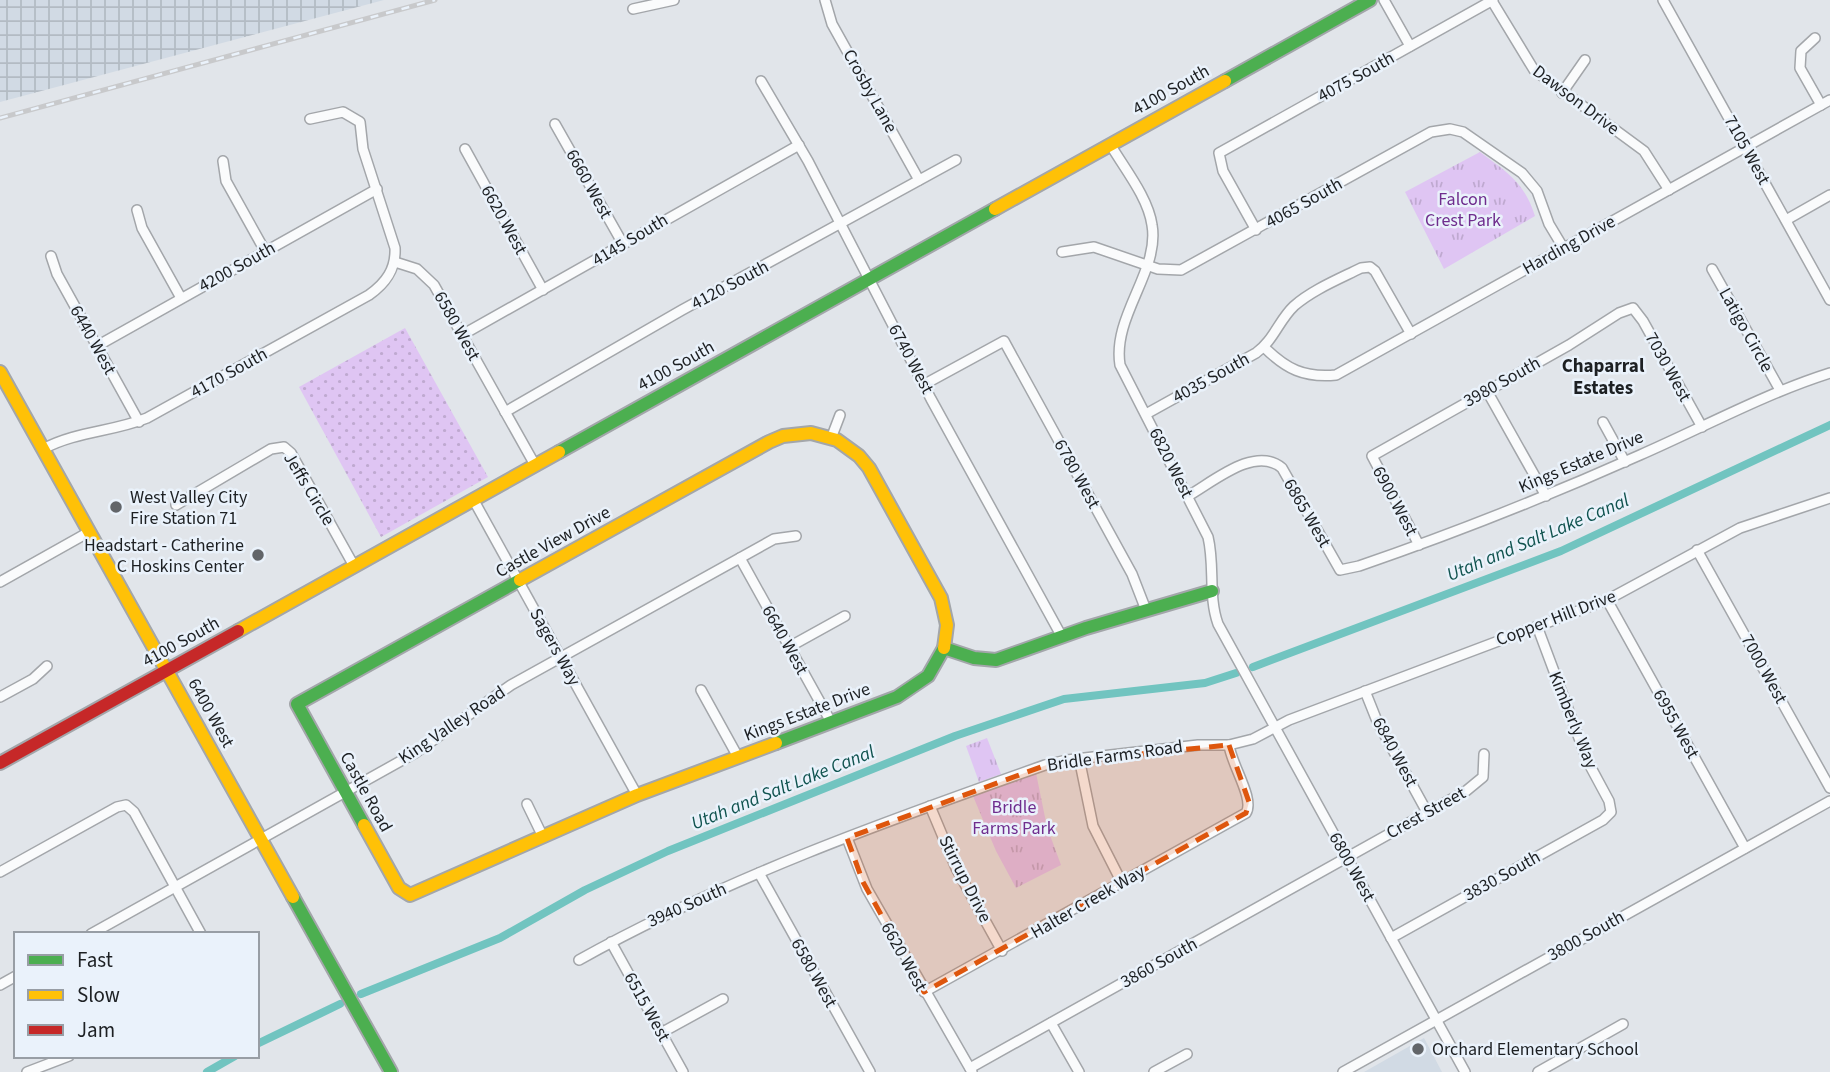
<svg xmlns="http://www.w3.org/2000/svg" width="1830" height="1072" viewBox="0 0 1830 1072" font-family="'Source Sans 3',sans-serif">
<defs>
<pattern id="industrial-grid" width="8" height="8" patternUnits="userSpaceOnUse" patternTransform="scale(1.75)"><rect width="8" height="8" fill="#d1dae4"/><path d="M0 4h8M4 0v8" fill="none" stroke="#b3bbc3"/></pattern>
<pattern id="grass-dots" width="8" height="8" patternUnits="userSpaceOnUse" patternTransform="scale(1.75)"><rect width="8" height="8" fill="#dfc5f3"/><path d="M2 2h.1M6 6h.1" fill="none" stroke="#bfa9d0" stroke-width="1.8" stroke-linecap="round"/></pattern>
<pattern id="park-tufts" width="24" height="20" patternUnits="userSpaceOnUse" patternTransform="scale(1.75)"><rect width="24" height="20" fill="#dfc5f3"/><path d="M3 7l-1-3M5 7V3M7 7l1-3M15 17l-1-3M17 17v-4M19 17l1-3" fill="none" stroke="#bfa9d0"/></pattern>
</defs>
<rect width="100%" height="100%" fill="#e1e5ea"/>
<polygon fill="#d1dae4" points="1424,1038 1442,1072 1364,1072 1387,1059"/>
<polygon fill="url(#industrial-grid)" points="0,0 384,0 0,102"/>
<polygon fill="url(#grass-dots)" points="405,328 488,477 381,537 299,387"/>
<g fill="url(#park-tufts)">
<path d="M1480,152C1508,173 1524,182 1535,216L1444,269L1405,192Z"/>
<polygon points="987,738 1001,774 979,782 966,746"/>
<polygon points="1036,773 1047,827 1061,865 1016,888 996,851 973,796"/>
</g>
<circle fill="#dfc5f3" cx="1477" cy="211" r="8"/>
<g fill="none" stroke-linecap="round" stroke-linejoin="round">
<g stroke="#71c4c0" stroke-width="8">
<polyline points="1253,667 1561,551 1830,425"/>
<polyline points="361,994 500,938 585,890 668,851 955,736 1064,699 1205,683 1236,673"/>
<polyline points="257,1044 340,1004"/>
<polyline points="207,1072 235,1056"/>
</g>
<defs>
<g id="street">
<polyline points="825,0 832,24 919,180"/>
<polyline points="1384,0 1410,46"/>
<polyline points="1663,0 1830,300"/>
<polyline points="1492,1 1534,70 1644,151 1669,190"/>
<polyline points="633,9 674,0"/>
<polyline points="1815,38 1801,51 1800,68 1821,105"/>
<polyline points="761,81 808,161 931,399 1062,637"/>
<polyline points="1562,93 1585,60"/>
<polyline points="555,124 623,244"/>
<path d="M1110,144C1124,168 1148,197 1152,225C1160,271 1112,316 1120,365L1208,537C1215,566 1208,596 1218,624L1465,1072"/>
<polyline points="465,149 543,290"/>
<polyline points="223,161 226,181 265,251"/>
<polyline points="137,210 142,228 181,298"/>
<polyline points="1786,220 1830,195"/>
<polyline points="1256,230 1223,171 1219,153 1493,0"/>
<polyline points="1062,252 1094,247 1158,269 1181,270 1431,132 1450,129 1463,132 1522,173 1537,191 1549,224 1564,249"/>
<polyline points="51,256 57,274 139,422"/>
<polyline points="395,262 417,269 434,285 535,465"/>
<polyline points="1712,269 1780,390"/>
<polyline points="462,335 799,145"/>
<polyline points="97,346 377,189"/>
<path d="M1264,347C1286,369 1304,378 1336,375L1830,100"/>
<polyline points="925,384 1004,341 1132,574 1146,610"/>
<polyline points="1487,391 1546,496"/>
<polyline points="505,412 682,310 956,160"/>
<path d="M1146,414L1256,353C1274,340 1279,320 1294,306C1312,290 1339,279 1361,268L1370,267L1375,271L1411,334"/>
<polyline points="1603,422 1625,462"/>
<polyline points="832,436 840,415"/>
<path d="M43,449C77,431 112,432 147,418L369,295C386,283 396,269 395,248L363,149L360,122L343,112L310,119"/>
<path d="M1188,496C1213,482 1255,445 1282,468L1340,570L1359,566C1455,533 1548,496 1640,455C1704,427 1764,394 1830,373"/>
<polyline points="473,499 637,795"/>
<polyline points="176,505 271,449 284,447 291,453 354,566"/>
<polyline points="1419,545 1372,456 1569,345 1619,313 1633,308 1643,321 1702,427"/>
<polyline points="1697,550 1830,788"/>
<polyline points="740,558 831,722"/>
<polyline points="0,582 89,532"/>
<polyline points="1607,600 1745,848"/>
<polyline points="789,647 845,616"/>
<polyline points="701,690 738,757"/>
<polyline points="1365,691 1377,721 1427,812"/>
<polyline points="0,697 33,679 47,666"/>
<polyline points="1079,758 1093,826 1122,883"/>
<polyline points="527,804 543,837"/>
<polyline points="930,806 956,868 1002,951"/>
<polyline points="847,838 867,889 972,1072"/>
<polyline points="0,872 117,807 126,805 134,812 201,934"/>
<polyline points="759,873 870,1072"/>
<polyline points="91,934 415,753 511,685 774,539 796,536"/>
<polyline points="1391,938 1603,820 1611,812 1609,801 1588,762 1537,626"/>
<polyline points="611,942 683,1072"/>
<path d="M579,960C726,878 886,821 1045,765L1067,760L1198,745H1229L1253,739L1289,720L1607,600L1740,528L1830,498"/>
<polyline points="0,985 16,976"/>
<path d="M924,992L1246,813C1255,799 1231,764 1229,745"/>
<polyline points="1051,1023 1079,1072"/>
<polyline points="661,1033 723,999"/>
<polyline points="970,1068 1466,791 1483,777 1484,754"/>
<polyline points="27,1072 69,1056"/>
<polyline points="1154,1072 1187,1054"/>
<polyline points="1343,1072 1830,801"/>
<polyline points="1538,1072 1623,1024"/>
</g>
<g id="fast">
<polyline points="1225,81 1370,0"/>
<polyline points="559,452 995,209"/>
<polyline points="776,743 897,697 928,676 944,648 974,658 996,660 1086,628 1212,591"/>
<polyline points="364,825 297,704 520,580"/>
<polyline points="293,897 391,1072"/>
</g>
<g id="slow">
<polyline points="995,209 1225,81"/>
<polyline points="0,372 293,897"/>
<polyline points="520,580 769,442 783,436 811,433 837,440 859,456 869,468 941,598 947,625 944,648"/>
<polyline points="238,631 559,452"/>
<polyline points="364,825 399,888 410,895 637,795 776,743"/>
</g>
<polyline id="jam" points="0,763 238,631"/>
</defs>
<use href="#street" stroke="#a3a6aa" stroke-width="12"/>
<use href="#fast" stroke="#a3a6aa" stroke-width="16"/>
<use href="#slow" stroke="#a3a6aa" stroke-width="16"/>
<use href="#jam" stroke="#a3a6aa" stroke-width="16"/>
<use href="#street" stroke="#fafbfc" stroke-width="9"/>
<use href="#fast" stroke="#4caf50" stroke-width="12"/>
<use href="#slow" stroke="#ffc107" stroke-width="12"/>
<use href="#jam" stroke="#c62828" stroke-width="12"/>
<defs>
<polyline id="rail" points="0,118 435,0"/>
</defs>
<use href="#rail" stroke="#c8c9cb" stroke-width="5"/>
<use href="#rail" stroke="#eaf2fb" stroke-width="2.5" stroke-dasharray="8" stroke-linecap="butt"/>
</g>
<path fill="#de560d" fill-opacity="0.2" stroke="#de560d" stroke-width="5" stroke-dasharray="14 9" stroke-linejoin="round" d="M1229,745L1249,802L1246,813L924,992L863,882L847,838L1052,763Z"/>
<g fill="#626569" stroke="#eaf2fb" stroke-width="2.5">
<circle cx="116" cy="507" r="7"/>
<circle cx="258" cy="555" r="7"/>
<circle cx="1418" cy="1049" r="7"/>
</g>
<g text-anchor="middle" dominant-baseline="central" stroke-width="5" stroke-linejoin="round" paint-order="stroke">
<g font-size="18" fill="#1d2023" stroke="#eaf2fb">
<text transform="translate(1356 77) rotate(-29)">4075 South</text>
<text transform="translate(1171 90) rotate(-29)">4100 South</text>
<text transform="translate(870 91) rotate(61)">Crosby Lane</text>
<text transform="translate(1576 100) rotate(37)">Dawson Drive</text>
<text transform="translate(1747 150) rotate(61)">7105 West</text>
<text transform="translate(589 184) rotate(61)">6660 West</text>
<text transform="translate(1304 203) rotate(-29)">4065 South</text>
<text transform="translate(504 220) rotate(61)">6620 West</text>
<text transform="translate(630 240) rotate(-31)">4145 South</text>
<text transform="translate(1569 245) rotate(-29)">Harding Drive</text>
<text transform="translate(237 267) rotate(-29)">4200 South</text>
<text transform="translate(730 285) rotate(-28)">4120 South</text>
<text transform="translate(457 326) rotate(61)">6580 West</text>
<text transform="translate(1746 330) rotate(61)">Latigo Circle</text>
<text transform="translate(93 340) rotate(61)">6440 West</text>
<text transform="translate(911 359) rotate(62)">6740 West</text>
<text transform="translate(676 366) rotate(-29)">4100 South</text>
<text transform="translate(1668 367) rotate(61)">7030 West</text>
<text transform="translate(229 373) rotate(-29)">4170 South</text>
<text transform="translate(1211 378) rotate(-29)">4035 South</text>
<text transform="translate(1502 382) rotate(-29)">3980 South</text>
<text transform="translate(1581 462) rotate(-23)">Kings Estate Drive</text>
<text transform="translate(1171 463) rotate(63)">6820 West</text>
<text transform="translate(1077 474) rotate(61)">6780 West</text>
<text transform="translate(309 489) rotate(59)">Jeffs Circle</text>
<text transform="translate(1395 501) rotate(62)">6900 West</text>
<text transform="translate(1307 513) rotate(60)">6865 West</text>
<text transform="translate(553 542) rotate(-29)">Castle View Drive</text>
<text transform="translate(1556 618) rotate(-21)">Copper Hill Drive</text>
<text transform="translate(785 640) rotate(61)">6640 West</text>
<text transform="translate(181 642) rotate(-29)">4100 South</text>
<text transform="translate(555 647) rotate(61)">Sagers Way</text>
<text transform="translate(1764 669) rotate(61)">7000 West</text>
<text transform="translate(807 712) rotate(-21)">Kings Estate Drive</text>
<text transform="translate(211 713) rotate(61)">6400 West</text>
<text transform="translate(1573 720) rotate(68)">Kimberly Way</text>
<text transform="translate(1676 724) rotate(61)">6955 West</text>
<text transform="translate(452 725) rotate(-34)">King Valley Road</text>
<text transform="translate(1395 752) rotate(62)">6840 West</text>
<text transform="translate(1115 756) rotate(-8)">Bridle Farms Road</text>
<text transform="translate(366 792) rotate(61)">Castle Road</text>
<text transform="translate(1426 813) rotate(-29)">Crest Street</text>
<text transform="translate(1352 867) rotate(61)">6800 West</text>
<text transform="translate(1502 876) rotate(-29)">3830 South</text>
<text transform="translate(965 879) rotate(63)">Stirrup Drive</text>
<text transform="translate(1088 902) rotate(-30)">Halter Creek Way</text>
<text transform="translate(687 905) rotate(-24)">3940 South</text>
<text transform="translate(1586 936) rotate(-29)">3800 South</text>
<text transform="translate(904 957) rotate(61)">6620 West</text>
<text transform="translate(1159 963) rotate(-29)">3860 South</text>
<text transform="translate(814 973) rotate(61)">6580 West</text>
<text transform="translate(647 1007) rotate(61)">6515 West</text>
</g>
<g font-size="18" fill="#6f2d8e" stroke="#eaf2fb">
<text x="1463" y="199">Falcon<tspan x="1463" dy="21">Crest Park</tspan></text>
<text x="1014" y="807">Bridle<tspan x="1014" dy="21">Farms Park</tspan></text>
</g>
<g font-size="18" fill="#1d2023" stroke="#eaf2fb" text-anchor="start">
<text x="130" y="497">West Valley City<tspan x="130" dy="21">Fire Station 71</tspan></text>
<text x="244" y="545" text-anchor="end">Headstart - Catherine<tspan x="244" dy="21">C Hoskins Center</tspan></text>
<text x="1432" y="1049">Orchard Elementary School</text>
</g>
<g font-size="19" font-weight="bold" fill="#1d2023" stroke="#eaf2fb">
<text x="1603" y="366">Chaparral<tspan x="1603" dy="22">Estates</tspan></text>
</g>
<g font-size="19" font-style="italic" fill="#10534f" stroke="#eaf2fb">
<text transform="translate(1538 538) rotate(-23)">Utah and Salt Lake Canal</text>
<text transform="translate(783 788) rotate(-22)">Utah and Salt Lake Canal</text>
</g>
</g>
<rect x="14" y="932" width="245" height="126" fill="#eaf2fb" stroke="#989ea5" stroke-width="2"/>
<rect x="28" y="955" width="35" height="10" fill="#4caf50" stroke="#989ea5" stroke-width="2"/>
<text x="77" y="967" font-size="21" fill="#1d2023">Fast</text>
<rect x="28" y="990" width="35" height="10" fill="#ffc107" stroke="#989ea5" stroke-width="2"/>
<text x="77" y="1002" font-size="21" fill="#1d2023">Slow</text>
<rect x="28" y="1025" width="35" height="10" fill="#c62828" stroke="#989ea5" stroke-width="2"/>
<text x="77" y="1037" font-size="21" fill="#1d2023">Jam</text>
</svg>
